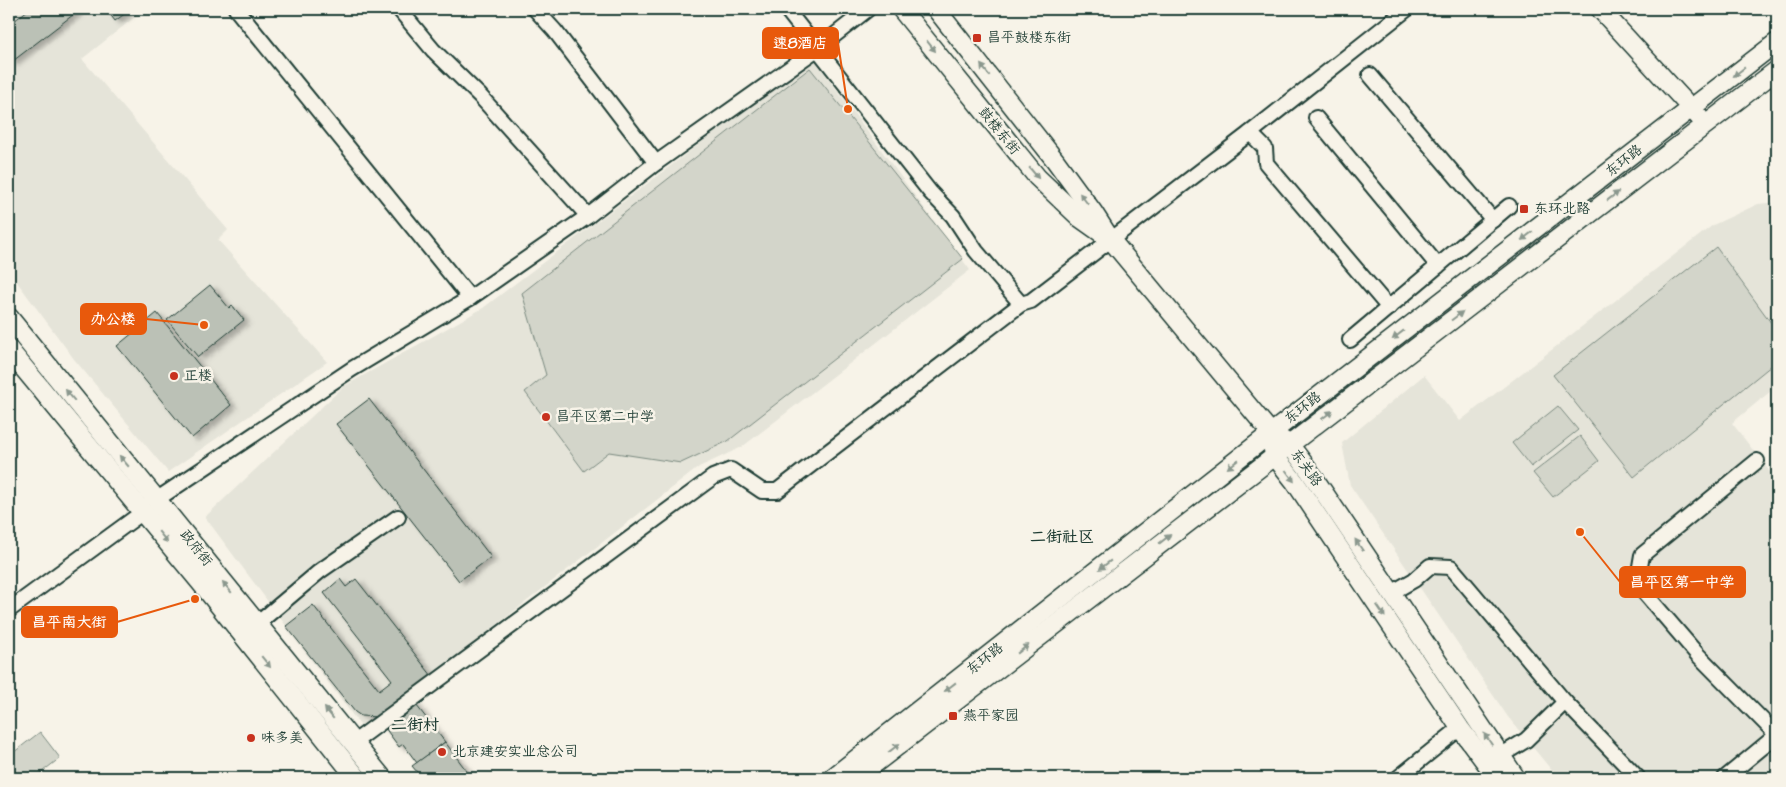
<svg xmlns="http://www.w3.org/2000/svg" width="1786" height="787" viewBox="0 0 1786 787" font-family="'Architects Daughter','LXGW WenKai TC',sans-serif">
<defs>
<filter id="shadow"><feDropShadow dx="5.5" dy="3" stdDeviation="2.5" flood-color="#0004"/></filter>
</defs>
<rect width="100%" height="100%" fill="#f7f3e8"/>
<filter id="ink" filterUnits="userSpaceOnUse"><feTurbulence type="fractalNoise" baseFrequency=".02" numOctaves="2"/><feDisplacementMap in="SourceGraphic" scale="10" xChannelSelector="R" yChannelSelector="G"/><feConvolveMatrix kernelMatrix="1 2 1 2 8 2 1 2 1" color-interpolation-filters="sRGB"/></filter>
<g filter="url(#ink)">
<g fill="#e5e4d9">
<polygon points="11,9 145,9 82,59 228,230 218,240 327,362 168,472 74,359 9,271 9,10"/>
<polygon points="813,58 970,270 742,447 699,467 363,729 205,517 343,387 483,308"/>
<polygon points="1777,202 1777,386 1732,423 1777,481 1777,778 1558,778 1508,717 1350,485 1342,443 1424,375 1460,421 1713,225 1758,204"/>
</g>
<g fill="#d3d5ca" stroke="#79897f">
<polygon points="810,68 963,259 728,441 681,463 609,452 584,471 525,392 546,375 522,293"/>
<polygon points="1716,247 1777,331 1777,361 1634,477 1553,375"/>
<polygon points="1558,406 1578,430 1531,467 1512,443"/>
<polygon points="1580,436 1599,461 1553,497 1533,473"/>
<polygon points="40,732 60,758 34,778 9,778 9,756"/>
</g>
<g fill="#bbc1b6" stroke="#1f3d34" filter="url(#shadow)">
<polygon points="29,9 76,9 78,11 9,64 9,25"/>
<polygon points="106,9 131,9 115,21"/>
<polygon points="210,285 229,308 232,305 244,320 198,357 167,320"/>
<polygon points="157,313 231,405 192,438 117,346"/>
<polygon points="369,399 491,557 459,581 336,424"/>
<polygon points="340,579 346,587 356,579 432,676 378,717 361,716 355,712 286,626 313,605 379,690 392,680 324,593"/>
<polygon points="413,701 445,742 417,763 403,744 399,747 382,724"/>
<polygon points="445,742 472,778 422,778 412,766"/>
</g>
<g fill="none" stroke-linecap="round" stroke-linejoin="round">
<defs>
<g id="minor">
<polyline points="236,9 470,298"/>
<polyline points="399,9 433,50 480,96 588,216"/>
<polyline points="535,9 555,31 656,163"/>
<polyline points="786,9 930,192 953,216 976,251 1021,304"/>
<polyline points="1370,75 1493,220"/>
<polyline points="1316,118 1438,266"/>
<polyline points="1250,133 1265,148 1266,163 1389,308"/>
<polyline points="1350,340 1509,206"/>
<polyline points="1757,461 1642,555 1637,584 1697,654 1777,735"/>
<polyline points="156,500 352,369 470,298 588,216 656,163 817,49 868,9"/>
<polyline points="1391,593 1414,580 1430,566 1451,567 1565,702 1638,778"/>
<polyline points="9,610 143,512"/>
<polyline points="257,624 320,571 398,517"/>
<polyline points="353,743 713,477 731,470 762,491 777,491 1021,304 1031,301 1250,133 1407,9"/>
<polyline points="1500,756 1526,740 1565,702"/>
<polyline points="1398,778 1460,728"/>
<polyline points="1725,778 1777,735"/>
</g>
<g id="tertiary">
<polyline points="901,9 1037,177 1080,218 1104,235"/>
<polyline points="936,9 1055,160 1093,212 1111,240 1271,433 1289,444 1308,469 1516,778"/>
<polyline points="1600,9 1699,117"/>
<polyline points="1272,444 1274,455 1295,482 1460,728 1497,778"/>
<polyline points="832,778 1271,433 1777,42"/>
<polyline points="856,778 1777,70"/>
</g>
<g id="secondary">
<polyline points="9,318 382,778"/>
<polyline points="9,350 208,591 357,778"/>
</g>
</defs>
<use href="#minor" stroke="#1f3d34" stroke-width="18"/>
<use href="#tertiary" stroke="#1f3d34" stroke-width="21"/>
<use href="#secondary" stroke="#1f3d34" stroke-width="22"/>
<use href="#minor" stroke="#f7f3e8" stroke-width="14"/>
<use href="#tertiary" stroke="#f7f3e8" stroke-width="18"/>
<use href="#secondary" stroke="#f7f3e8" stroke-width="19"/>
</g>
<defs><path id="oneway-solid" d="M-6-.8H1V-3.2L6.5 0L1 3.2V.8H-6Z" transform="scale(1.25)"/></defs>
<g fill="#8b988e">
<use href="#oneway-solid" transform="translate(931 46) rotate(51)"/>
<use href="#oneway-solid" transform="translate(985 70) rotate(-128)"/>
<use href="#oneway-solid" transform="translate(1739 72) rotate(142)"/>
<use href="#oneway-solid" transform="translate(1034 173) rotate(50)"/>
<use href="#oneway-solid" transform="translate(1613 196) rotate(-38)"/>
<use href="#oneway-solid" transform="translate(1084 199) rotate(-127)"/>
<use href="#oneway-solid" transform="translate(1527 236) rotate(142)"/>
<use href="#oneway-solid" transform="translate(1457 316) rotate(-37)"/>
<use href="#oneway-solid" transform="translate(1398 335) rotate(142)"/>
<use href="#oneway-solid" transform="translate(70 395) rotate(-129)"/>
<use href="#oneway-solid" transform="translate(1327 415) rotate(-37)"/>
<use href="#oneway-solid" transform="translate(124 461) rotate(-130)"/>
<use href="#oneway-solid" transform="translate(1233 464) rotate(142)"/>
<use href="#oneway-solid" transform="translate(1290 476) rotate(53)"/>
<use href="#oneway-solid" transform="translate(163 537) rotate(51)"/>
<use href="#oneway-solid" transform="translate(1165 539) rotate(-38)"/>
<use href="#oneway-solid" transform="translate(1359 545) rotate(-124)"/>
<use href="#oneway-solid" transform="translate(1105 565) rotate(142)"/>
<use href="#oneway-solid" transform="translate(227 587) rotate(-129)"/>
<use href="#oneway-solid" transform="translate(1381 611) rotate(56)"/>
<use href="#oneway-solid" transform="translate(1023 649) rotate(-38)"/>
<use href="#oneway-solid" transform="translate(266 662) rotate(51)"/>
<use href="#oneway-solid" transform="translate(950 687) rotate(142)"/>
<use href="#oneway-solid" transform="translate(329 713) rotate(-129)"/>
<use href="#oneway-solid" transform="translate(1488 739) rotate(-124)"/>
<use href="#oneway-solid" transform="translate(894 748) rotate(-38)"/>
</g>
</g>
<g fill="#c8321e" stroke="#f7f3e8" stroke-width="2">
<rect x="972" y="33" width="10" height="10" rx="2.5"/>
<rect x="1519" y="204" width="10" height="10" rx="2.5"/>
<circle cx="174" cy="376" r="5"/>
<circle cx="546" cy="417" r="5"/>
<rect x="948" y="711" width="10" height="10" rx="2.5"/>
<circle cx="251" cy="738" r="5"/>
<circle cx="442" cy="752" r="5"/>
</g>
<g text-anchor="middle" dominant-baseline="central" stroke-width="5" stroke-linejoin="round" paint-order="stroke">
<g font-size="14" fill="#1f3d34" stroke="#f7f3e8" text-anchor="start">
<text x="987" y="38">昌平鼓楼东街</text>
<text x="1534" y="209">东环北路</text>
<text x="184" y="376">正楼</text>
<text x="556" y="417">昌平区第二中学</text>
<text x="963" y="716">燕平家园</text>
<text x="261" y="738">味多美</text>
<text x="452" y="752">北京建安实业总公司</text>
</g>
<g font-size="14" fill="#1f3d34" stroke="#f7f3e8">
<text transform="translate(999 131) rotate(51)">鼓楼东街</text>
<text transform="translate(1624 161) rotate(-38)">东环路</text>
<text transform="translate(1303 408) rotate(-38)">东环路</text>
<text transform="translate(1306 468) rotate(54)">东关路</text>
<text transform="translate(196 548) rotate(51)">政府街</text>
<text transform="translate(985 659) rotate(-38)">东环路</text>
</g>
<g font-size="16" font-weight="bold" fill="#1f3d34" stroke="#f7f3e8">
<text x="1062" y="537">二街社区</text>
<text x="415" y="725">二街村</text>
</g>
</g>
<path fill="none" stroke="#e8590c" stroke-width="2" d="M848 109L838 43M204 325L146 319M1580 532L1620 582M195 599L117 622"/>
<g fill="#e8590c" stroke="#f7f3e8" stroke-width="2">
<circle cx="848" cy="109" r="5"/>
<circle cx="204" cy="325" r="5"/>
<circle cx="1580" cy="532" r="5"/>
<circle cx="195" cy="599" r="5"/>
</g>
<g fill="#e8590c" stroke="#e8590c" stroke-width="2">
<rect x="763" y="28" width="75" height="30" rx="5"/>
<rect x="81" y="304" width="65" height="30" rx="5"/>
<rect x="1620" y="567" width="125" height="30" rx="5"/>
<rect x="22" y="607" width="95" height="30" rx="5"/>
</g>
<g font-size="15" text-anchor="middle" font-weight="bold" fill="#fff">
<text x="800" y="48">速8酒店</text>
<text x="113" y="324">办公楼</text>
<text x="1682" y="587">昌平区第一中学</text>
<text x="69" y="627">昌平南大街</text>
</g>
<rect width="1786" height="787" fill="none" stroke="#f7f3e8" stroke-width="30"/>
<rect x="15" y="15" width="1756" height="757" fill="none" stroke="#1f3d34" stroke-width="2" filter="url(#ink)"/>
</svg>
